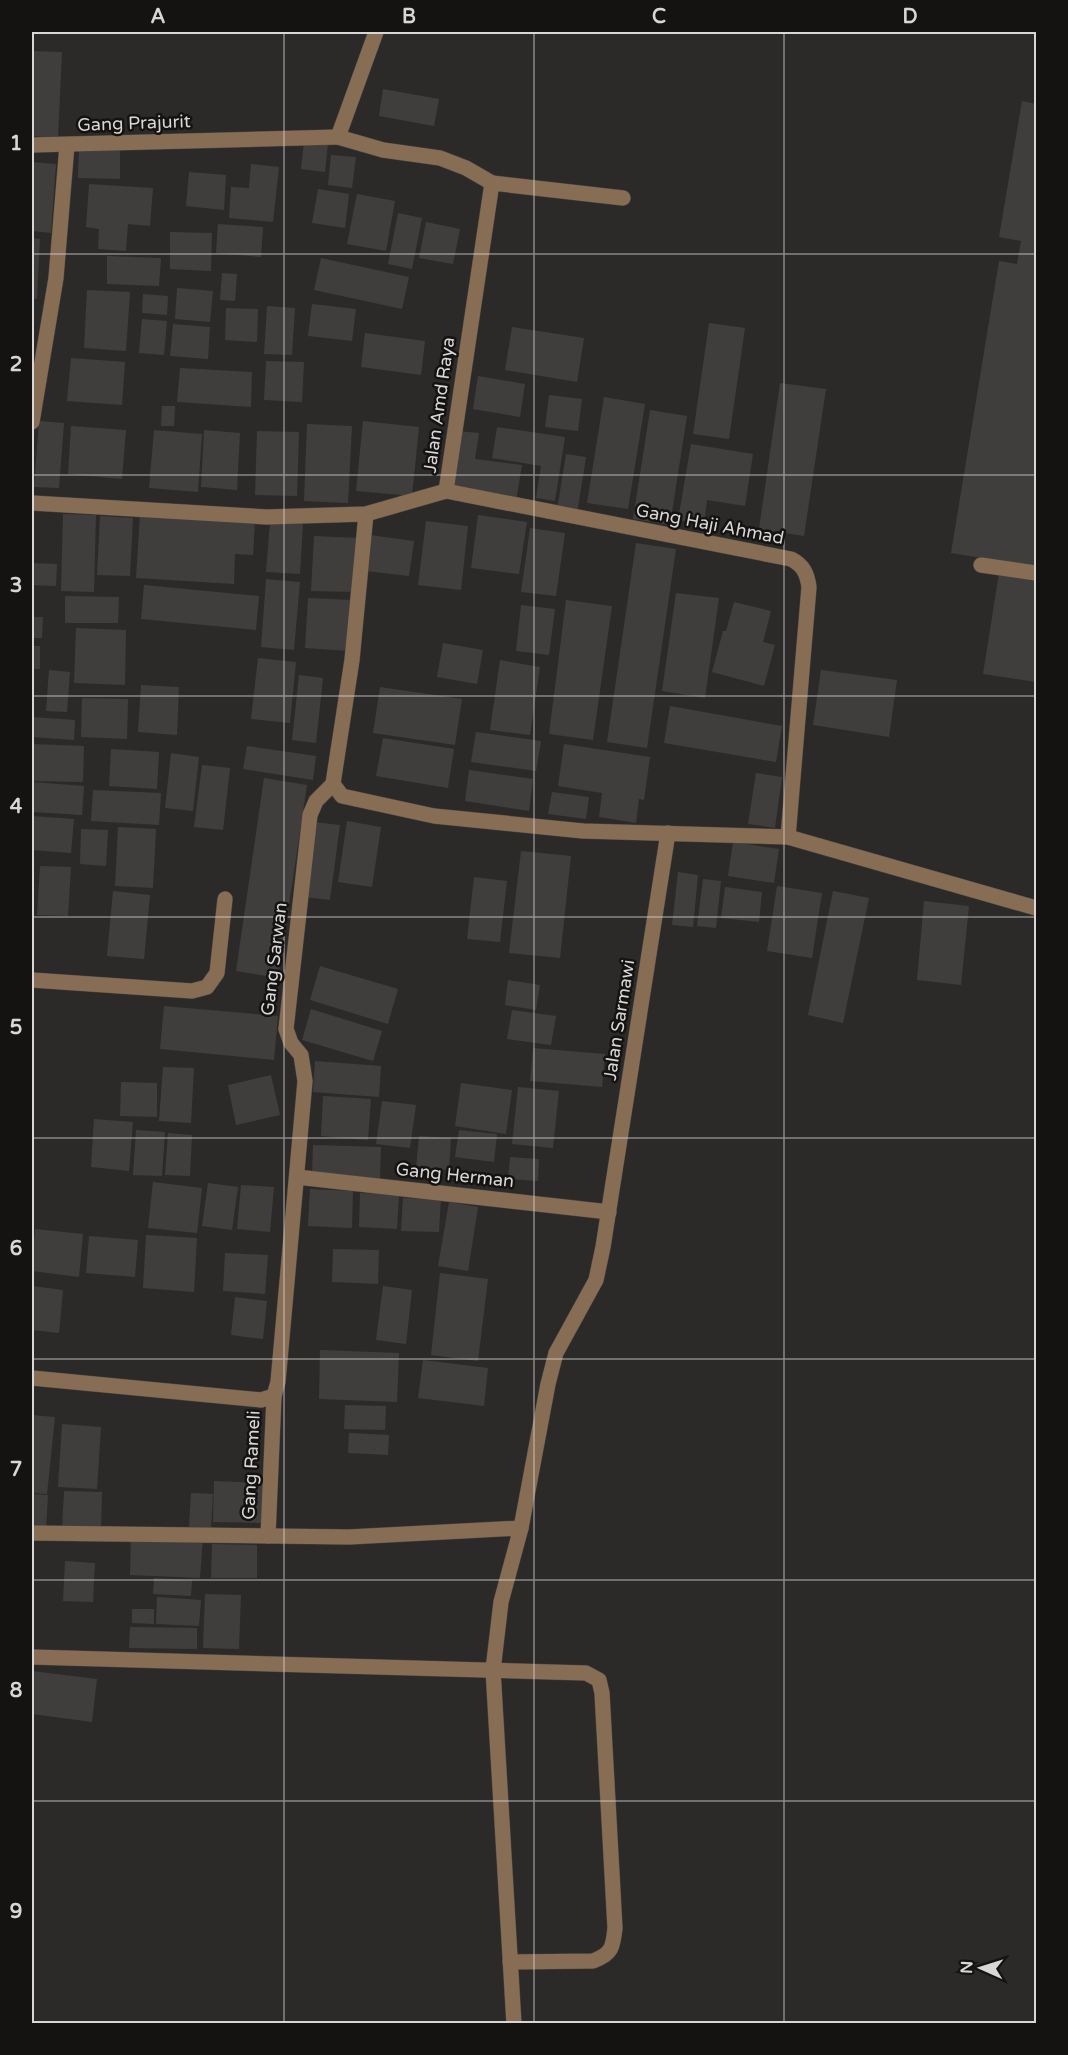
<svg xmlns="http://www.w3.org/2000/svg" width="1068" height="2055" viewBox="0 0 1068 2055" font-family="'Varela Round',sans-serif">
<rect width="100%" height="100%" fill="#2c2a28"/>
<g fill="#403e3c">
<polygon points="32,51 62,52 58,138 32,136"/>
<polygon points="383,89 439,99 434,126 379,116"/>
<polygon points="1022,101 1036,104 1036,567 951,553 999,261 1017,264 1021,241 999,237"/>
<polygon points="304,142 328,144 325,172 301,169"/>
<polygon points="79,148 120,149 120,179 78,178"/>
<polygon points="331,155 356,157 352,188 328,185"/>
<polygon points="32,162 56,164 51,233 32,231"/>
<polygon points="251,164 279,167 273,222 229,218 231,187 249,188"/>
<polygon points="189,172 226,175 224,210 186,206"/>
<polygon points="89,184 153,188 150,226 128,224 126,251 98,249 99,229 86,227"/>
<polygon points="318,189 349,194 345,228 312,223"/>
<polygon points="357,194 395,201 386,251 347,244"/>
<polygon points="398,213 422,218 412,269 388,264"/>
<polygon points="426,222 460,229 453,264 419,258"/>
<polygon points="218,224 263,227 261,257 216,253"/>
<polygon points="170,232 212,233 211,271 170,269"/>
<polygon points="32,238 40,239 37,299 32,299"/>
<polygon points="107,256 161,258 159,286 107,284"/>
<polygon points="321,258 409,277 402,309 314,290"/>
<polygon points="222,273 237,274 235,301 220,300"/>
<polygon points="177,288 213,291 210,322 175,319"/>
<polygon points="87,290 130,292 126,351 84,348"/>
<polygon points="143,294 168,296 167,315 142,313"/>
<polygon points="312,304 356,309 352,341 308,336"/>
<polygon points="267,306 295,308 292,355 264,354"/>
<polygon points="226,308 258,309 257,342 225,340"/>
<polygon points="142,319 167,321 164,355 139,353"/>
<polygon points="709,323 745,328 729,439 693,434"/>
<polygon points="173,324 210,327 208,359 170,356"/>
<polygon points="512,327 584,338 577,382 505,370"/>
<polygon points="365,333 425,341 421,375 361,367"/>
<polygon points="71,358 125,362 122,405 67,401"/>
<polygon points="266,361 304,362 302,402 264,400"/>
<polygon points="180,368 252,372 251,407 177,402"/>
<polygon points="478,376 525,384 520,417 473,409"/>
<polygon points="780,383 826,389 804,536 759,529"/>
<polygon points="549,395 582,399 578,431 545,427"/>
<polygon points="604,397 645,404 628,509 587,503"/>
<polygon points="162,406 175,406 174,426 161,426"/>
<polygon points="650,410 687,416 670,525 633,519"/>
<polygon points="39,421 64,423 59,488 34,487"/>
<polygon points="363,421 419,427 412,496 356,491"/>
<polygon points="307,424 352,426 348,503 304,501"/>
<polygon points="71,426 126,430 122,479 68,474"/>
<polygon points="497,427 565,437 555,501 536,498 541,466 492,458"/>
<polygon points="154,430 202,434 198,492 149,488"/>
<polygon points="204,430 240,433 237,490 201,487"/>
<polygon points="257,431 299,432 297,496 255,495"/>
<polygon points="457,431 479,433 475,459 522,465 516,501 448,491"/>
<polygon points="691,444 753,454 745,506 707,500 704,524 678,520"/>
<polygon points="566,454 586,457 577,514 557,510"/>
<polygon points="140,513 255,520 253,555 235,554 234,584 136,578"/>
<polygon points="63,514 96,515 94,592 61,591"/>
<polygon points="478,515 527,522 519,574 471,568"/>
<polygon points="100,516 133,518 130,576 97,575"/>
<polygon points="426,521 468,526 461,590 418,585"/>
<polygon points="270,522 303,524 300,574 266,572"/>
<polygon points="530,528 565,533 556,596 521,592"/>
<polygon points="370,535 414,541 409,576 366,571"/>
<polygon points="314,536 358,538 356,592 311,591"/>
<polygon points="636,543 676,549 647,748 607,742"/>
<polygon points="32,563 57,564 56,586 32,585"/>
<polygon points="999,573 1036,579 1036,682 983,674"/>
<polygon points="266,579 300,582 294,650 261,647"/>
<polygon points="144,585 259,596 256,630 141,619"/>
<polygon points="676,593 719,598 705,698 662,691"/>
<polygon points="65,596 119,597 118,623 65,623"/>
<polygon points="308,598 352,600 349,651 305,648"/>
<polygon points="566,600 612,606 593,740 549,734"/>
<polygon points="734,602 771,611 763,642 775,645 764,686 712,672 723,631 726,631"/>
<polygon points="521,605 555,609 549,655 516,651"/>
<polygon points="32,617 43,617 42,638 32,638"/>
<polygon points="76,628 126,630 125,685 74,683"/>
<polygon points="443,643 483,650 477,684 437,677"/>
<rect x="32" y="646" width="8" height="23"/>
<polygon points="258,658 296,662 290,723 251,719"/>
<polygon points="500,660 540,667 530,735 490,730"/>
<polygon points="49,670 70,672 67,712 46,711"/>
<polygon points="821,670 897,680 889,737 813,725"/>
<polygon points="299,675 323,678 316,743 292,740"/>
<polygon points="141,685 179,687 177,735 138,732"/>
<polygon points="380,687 462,699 455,745 373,733"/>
<polygon points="82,698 128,699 127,739 81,737"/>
<polygon points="670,706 782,726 776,762 664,743"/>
<polygon points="32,717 75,720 74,740 32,737"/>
<polygon points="476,732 541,741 536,771 471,762"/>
<polygon points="383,738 454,749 448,788 376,776"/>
<polygon points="32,744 84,746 83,782 32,781"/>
<polygon points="564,744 650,757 644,800 639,799 636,823 599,817 602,793 558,786"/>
<polygon points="247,746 316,756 313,780 243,769"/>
<polygon points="111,749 159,752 157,789 109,786"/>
<polygon points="171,753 199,757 193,811 165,808"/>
<polygon points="202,765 230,768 223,830 194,827"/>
<polygon points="469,770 533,779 529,811 465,801"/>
<polygon points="756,773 782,777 775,828 748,824"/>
<polygon points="264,778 307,785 278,978 236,971"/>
<polygon points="32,782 84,786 82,815 32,812"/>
<polygon points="93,790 161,793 159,825 91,821"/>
<polygon points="552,792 589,797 586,819 548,814"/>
<polygon points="32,816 74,819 71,853 32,850"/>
<polygon points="347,821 381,827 372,887 338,882"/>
<polygon points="314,822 340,825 330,900 304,897"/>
<polygon points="118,827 156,829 153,888 115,886"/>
<polygon points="81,829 108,830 106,866 80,864"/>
<polygon points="733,842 779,849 774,883 728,876"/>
<polygon points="521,851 571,856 560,958 509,953"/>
<polygon points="40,866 71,867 68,916 37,915"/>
<polygon points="678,872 698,875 693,927 672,925"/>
<polygon points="474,877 507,881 500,942 467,939"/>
<polygon points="703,879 721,881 716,928 697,926"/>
<polygon points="777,886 822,893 812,958 767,951"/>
<polygon points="725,887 762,892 759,922 721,918"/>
<polygon points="113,891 150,895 144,959 107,956"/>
<polygon points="833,891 869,898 843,1023 808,1015"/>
<polygon points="924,901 969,906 961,985 917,980"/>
<polygon points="320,966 398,989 388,1024 310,1000"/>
<polygon points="508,980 540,985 536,1010 505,1005"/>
<polygon points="164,1006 278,1016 274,1060 160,1049"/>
<polygon points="311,1009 382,1031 373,1061 302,1040"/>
<polygon points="512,1010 556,1016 551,1045 507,1039"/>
<polygon points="533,1048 605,1054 602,1087 530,1081"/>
<polygon points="315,1061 381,1066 379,1097 313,1092"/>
<polygon points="163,1067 194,1068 191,1123 159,1121"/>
<polygon points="271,1075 280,1115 236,1125 228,1085"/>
<polygon points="121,1082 157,1083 157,1117 120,1116"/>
<polygon points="461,1083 512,1090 506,1134 455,1126"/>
<polygon points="518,1087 559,1091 553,1148 512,1144"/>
<polygon points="323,1096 371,1099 368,1140 321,1136"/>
<polygon points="382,1101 416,1105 410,1148 376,1144"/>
<polygon points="94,1119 133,1122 129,1171 91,1167"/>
<polygon points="136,1130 165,1132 162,1176 133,1175"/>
<polygon points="459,1130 497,1134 494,1162 455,1157"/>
<polygon points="168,1133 192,1135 190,1176 165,1175"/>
<polygon points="419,1136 451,1138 449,1170 416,1168"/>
<polygon points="313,1145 381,1147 380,1179 312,1177"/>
<polygon points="510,1157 539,1159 538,1181 508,1179"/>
<polygon points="153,1182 202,1188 197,1233 148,1228"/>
<polygon points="208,1183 238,1187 232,1230 202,1226"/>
<polygon points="241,1185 274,1187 270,1232 237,1229"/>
<polygon points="310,1189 353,1191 352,1228 308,1226"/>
<polygon points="360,1193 399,1195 397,1229 359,1227"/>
<polygon points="403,1198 441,1199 439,1232 401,1231"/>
<polygon points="449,1202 478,1207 468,1271 438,1266"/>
<polygon points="35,1229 83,1234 79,1277 32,1271"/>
<polygon points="146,1235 197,1238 194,1292 143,1288"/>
<polygon points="89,1236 138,1240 135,1277 86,1273"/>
<polygon points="333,1249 379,1250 378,1284 332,1282"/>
<polygon points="225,1253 268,1255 265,1294 223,1291"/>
<polygon points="440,1273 488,1279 478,1361 431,1355"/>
<polygon points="32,1286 63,1290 59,1333 32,1330"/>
<polygon points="383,1286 412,1290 406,1344 376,1340"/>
<polygon points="235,1297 267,1301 263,1339 231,1335"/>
<polygon points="320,1350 399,1353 397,1402 319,1399"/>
<polygon points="423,1360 488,1368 484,1406 418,1398"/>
<polygon points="345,1405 386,1406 385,1430 344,1429"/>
<polygon points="32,1415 55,1417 47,1494 32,1493"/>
<polygon points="62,1424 101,1427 97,1489 58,1487"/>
<polygon points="349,1433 389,1435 388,1455 348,1453"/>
<polygon points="214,1481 265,1483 263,1523 213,1522"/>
<polygon points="64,1491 102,1492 101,1530 62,1530"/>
<polygon points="191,1493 213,1494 211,1529 189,1527"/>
<polygon points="32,1494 48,1495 46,1531 32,1530"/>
<polygon points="131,1535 203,1538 200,1578 130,1575"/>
<polygon points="212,1544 257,1545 257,1578 211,1578"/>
<polygon points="65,1561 95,1563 93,1602 63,1601"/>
<polygon points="154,1578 192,1580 191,1596 153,1594"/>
<polygon points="205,1594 241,1595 239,1649 203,1648"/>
<polygon points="157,1597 201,1600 199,1626 156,1624"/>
<polygon points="132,1609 154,1609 154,1624 132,1623"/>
<polygon points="130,1627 197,1628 197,1649 129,1648"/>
<polygon points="32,1671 97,1679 92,1722 32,1714"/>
</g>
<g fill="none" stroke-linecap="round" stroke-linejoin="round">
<defs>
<g id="minor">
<polyline points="376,32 338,137 383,150 440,158 466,168 492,183 446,491"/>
<polyline points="32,145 338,137"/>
<polyline points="492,183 623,198"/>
<polyline points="32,422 56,278 67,145"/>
<path d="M32,503L267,517L366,514L446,491L791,559C803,565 807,573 809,587L788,837"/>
<polyline points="366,514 352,660 334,777 333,784 342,796 434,816 583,831 788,837 1036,908"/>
<polyline points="981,565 1036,573"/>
<polyline points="32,980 192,991 207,987 217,973 225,899"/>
<polyline points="297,1177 609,1212"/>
<polyline points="32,1378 261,1400 274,1396 278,1382 305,1081 301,1055 291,1043 286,1029 310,815 316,801 333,784"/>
<polyline points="32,1533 349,1537 521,1528"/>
<polyline points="268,1536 274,1396"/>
<path d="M32,1657L586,1673L599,1680L602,1693L615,1928C613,1947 612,1954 593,1961L510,1962"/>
<polyline points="514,2024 493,1670 501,1602 521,1528 548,1384 556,1353 596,1280 603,1247 668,833"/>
</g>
</defs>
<use href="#minor" stroke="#484644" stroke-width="16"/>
<use href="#minor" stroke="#886d55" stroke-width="15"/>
</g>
<path fill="none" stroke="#d8d7d5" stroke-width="1.5" stroke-opacity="0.55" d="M284,32V2024M534,32V2024M784,32V2024M32,254H1036M32,475H1036M32,696H1036M32,917H1036M32,1138H1036M32,1359H1036M32,1580H1036M32,1801H1036"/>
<g text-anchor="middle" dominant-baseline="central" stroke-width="5" stroke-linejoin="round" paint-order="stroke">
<g font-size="18" fill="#d8d7d5" stroke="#141312">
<text transform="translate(134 123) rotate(-2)">Gang Prajurit</text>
<text transform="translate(439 405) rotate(-82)">Jalan Amd Raya</text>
<text transform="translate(710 524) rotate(11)">Gang Haji Ahmad</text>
<text transform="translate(274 959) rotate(-83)">Gang Sarwan</text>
<text transform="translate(619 1020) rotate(-81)">Jalan Sarmawi</text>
<text transform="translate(455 1175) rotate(6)">Gang Herman</text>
<text transform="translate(251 1465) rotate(-87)">Gang Rameli</text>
</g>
</g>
<rect width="1068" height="2055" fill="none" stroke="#141312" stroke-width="66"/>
<g transform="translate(981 1968) rotate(273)" stroke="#141312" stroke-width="4.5" paint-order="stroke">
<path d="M0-4.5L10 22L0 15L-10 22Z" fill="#d8d7d5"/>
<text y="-9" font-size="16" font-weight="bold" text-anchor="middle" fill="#d8d7d5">N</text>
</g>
<rect x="33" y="33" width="1002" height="1989" fill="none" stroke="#d8d7d5" stroke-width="2"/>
<g font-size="20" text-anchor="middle" font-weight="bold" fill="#d8d7d5">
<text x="158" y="23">A</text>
<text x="409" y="23">B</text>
<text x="659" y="23">C</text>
<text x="910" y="23">D</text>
<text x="16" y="150">1</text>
<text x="16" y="371">2</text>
<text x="16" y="592">3</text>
<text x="16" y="813">4</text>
<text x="16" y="1034">5</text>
<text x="16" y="1255">6</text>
<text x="16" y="1476">7</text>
<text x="16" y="1697">8</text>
<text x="16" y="1918">9</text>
</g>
</svg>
